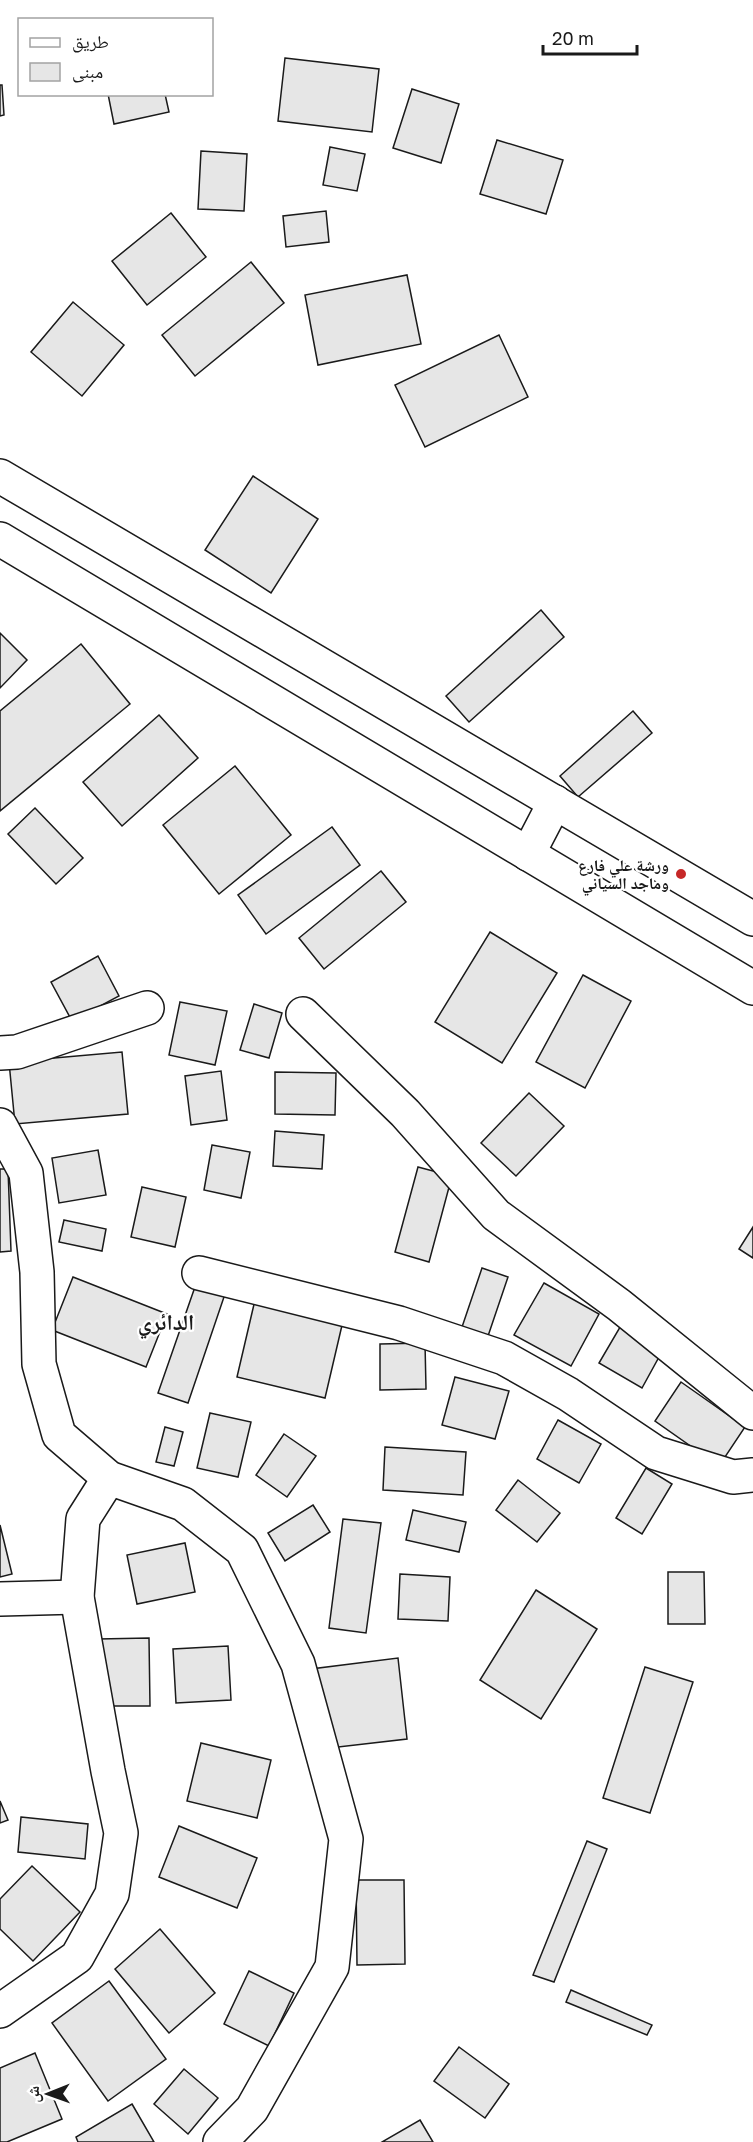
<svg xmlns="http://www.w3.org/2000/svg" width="753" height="2142" viewBox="0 0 753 2142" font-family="'Golos Text','Noto Naskh Arabic',sans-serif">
<rect width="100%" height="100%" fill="#fff"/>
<g fill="#e6e6e6" stroke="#1a1a1a" stroke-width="1.5">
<polygon points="285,58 379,69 372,132 278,121"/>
<polygon points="0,85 2,85 4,115 0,116"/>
<polygon points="412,89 459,104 441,163 393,148"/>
<polygon points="108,94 165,94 169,112 114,124"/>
<polygon points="497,140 563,160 546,214 480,194"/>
<polygon points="330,147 365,154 357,191 323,185"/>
<polygon points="201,151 247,154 244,211 198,209"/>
<polygon points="326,211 329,242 286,247 283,216"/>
<polygon points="171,213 206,257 147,305 112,261"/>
<polygon points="251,262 284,303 195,376 162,335"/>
<polygon points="407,275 421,344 318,365 305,295"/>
<polygon points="73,302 124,345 82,396 31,352"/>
<polygon points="499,335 528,397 425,447 395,385"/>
<polygon points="253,476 318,519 271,593 205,550"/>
<polygon points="541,610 564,637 469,722 446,696"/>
<polygon points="0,633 27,660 0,688"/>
<polygon points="81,644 130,704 0,811 0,711"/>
<polygon points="633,711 652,733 578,797 560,776"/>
<polygon points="159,715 198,758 122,826 83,782"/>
<polygon points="235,766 291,835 219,894 163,825"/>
<polygon points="35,808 83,858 56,884 8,834"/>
<polygon points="332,827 360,865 266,934 238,895"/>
<polygon points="381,871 406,902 324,969 299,938"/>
<polygon points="490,932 557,973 502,1063 435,1022"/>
<polygon points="98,956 119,996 72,1021 51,982"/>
<polygon points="583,975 631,1001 585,1088 536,1062"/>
<polygon points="180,1002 227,1011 215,1065 169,1055"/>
<polygon points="254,1004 282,1013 269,1058 240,1050"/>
<polygon points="122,1052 128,1114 15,1124 9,1062"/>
<polygon points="221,1071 227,1120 191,1125 185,1076"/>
<polygon points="275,1072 336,1073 335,1115 275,1114"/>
<polygon points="529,1093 564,1126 516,1176 481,1143"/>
<polygon points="275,1131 324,1135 322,1169 273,1166"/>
<polygon points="212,1145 250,1152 241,1198 204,1190"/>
<polygon points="98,1150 106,1195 59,1203 52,1158"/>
<polygon points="418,1167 452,1176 429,1262 395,1252"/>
<polygon points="0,1169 8,1169 11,1251 0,1252"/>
<polygon points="142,1187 186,1197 175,1247 131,1237"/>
<polygon points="64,1220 106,1229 102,1251 59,1242"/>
<polygon points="753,1227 753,1258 739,1249"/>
<polygon points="482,1268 508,1277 487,1339 461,1330"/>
<polygon points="73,1277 167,1314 146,1367 52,1330"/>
<polygon points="544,1283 599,1314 571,1366 514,1335"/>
<polygon points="196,1284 225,1294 188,1403 158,1393"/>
<polygon points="255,1300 343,1321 325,1398 237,1377"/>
<polygon points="623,1322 665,1346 642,1388 599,1363"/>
<polygon points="425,1343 426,1389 380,1390 380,1344"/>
<polygon points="455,1377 509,1391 495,1439 442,1425"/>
<polygon points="681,1382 745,1427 719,1466 655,1421"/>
<polygon points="210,1413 251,1422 238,1477 197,1468"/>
<polygon points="558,1420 601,1444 579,1483 537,1459"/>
<polygon points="165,1427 183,1432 174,1466 156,1462"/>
<polygon points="284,1434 316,1456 287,1497 256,1475"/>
<polygon points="385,1447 466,1452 463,1495 383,1490"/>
<polygon points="646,1468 672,1484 642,1534 616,1518"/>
<polygon points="518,1480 560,1513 537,1542 496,1510"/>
<polygon points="313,1505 330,1532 285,1561 268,1533"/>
<polygon points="413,1510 466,1522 459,1552 406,1540"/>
<polygon points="343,1519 381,1523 366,1633 329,1628"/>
<polygon points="0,1525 12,1574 0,1577"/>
<polygon points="185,1543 195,1592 137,1604 127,1555"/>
<polygon points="668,1572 704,1572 705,1624 668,1624"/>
<polygon points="400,1574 450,1577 448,1621 398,1619"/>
<polygon points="536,1590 597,1629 541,1719 480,1680"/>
<polygon points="149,1638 150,1706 100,1706 98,1639"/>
<polygon points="228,1646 231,1700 176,1703 173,1649"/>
<polygon points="398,1658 407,1739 321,1749 311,1669"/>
<polygon points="645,1667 693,1682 650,1813 603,1798"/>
<polygon points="201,1743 271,1760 257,1818 187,1801"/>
<polygon points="0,1801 8,1820 0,1823"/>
<polygon points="21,1817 88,1824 85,1859 18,1852"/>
<polygon points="179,1826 257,1858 237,1908 159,1877"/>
<polygon points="587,1841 607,1849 554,1982 533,1975"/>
<polygon points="32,1866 80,1912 33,1961 0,1929 0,1899"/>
<polygon points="356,1880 404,1880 405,1964 357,1965"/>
<polygon points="160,1929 215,1993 169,2033 115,1969"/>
<polygon points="249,1971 294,1993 269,2046 224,2024"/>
<polygon points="109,1981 166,2059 108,2101 52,2023"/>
<polygon points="571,1990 652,2025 647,2035 566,2002"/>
<polygon points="459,2047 509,2084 485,2118 434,2081"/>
<polygon points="35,2053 62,2119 7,2142 0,2142 0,2068"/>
<polygon points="184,2069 218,2098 188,2134 154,2104"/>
<polygon points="132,2104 154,2142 78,2142 76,2137"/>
<polygon points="420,2120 433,2142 382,2142"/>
</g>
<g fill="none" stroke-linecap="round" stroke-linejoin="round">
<defs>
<g id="minor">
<polyline points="303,1014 405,1113 496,1215 619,1305 753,1413"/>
<polyline points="0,1053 17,1052 147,1008"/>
<polyline points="0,1125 26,1173 37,1272 39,1364 59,1435 109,1478 183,1504 242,1550 298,1664 346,1839 332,1967 252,2109 220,2142"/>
<polyline points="199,1273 399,1323 504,1358 568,1394 656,1453 733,1477 753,1475"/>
<polyline points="0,1599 77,1597"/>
<polyline points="0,2011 77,1957 112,1894 121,1833 108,1771 77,1597 83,1519 109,1478"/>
</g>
<g id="major">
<polyline points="0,476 753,919"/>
<polyline points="0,539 753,988"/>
<polyline points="528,854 555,802"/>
</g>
</defs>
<use href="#minor" stroke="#1a1a1a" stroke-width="36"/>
<use href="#major" stroke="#1a1a1a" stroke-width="36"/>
<use href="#minor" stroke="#fff" stroke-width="33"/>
<use href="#major" stroke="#fff" stroke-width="33"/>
</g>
<circle fill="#c62828" stroke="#fff" stroke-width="2" cx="681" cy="874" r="6"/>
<g text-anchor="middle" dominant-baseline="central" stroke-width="4.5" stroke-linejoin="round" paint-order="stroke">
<g font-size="16" font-weight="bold" fill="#1a1a1a" stroke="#fff" text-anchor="end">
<text x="669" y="865">ورشة علي فارع<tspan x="669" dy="18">وماجد السياني</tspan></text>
</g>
<g font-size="22" font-weight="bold" fill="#1a1a1a" stroke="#fff">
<text x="166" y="1321">الدائري</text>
</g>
</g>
<rect x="18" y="18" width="195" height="78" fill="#ffffff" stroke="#a3a3a3" stroke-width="1.5"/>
<rect x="30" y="38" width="30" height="9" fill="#ffffff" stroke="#a3a3a3" stroke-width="1.5"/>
<text x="72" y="48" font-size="18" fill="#1a1a1a">طريق</text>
<rect x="30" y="63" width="30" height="18" fill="#e6e6e6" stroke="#a3a3a3" stroke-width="1.5"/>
<text x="72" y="78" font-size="18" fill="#1a1a1a">مبنى</text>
<g transform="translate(48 2094) rotate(269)" stroke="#ffffff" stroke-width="4.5" paint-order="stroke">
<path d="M0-4.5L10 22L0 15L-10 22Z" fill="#1a1a1a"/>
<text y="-9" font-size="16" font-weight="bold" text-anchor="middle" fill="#1a1a1a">ش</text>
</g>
<path d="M543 45v9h94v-9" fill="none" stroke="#1a1a1a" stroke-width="3"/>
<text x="552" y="45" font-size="18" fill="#1a1a1a" stroke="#ffffff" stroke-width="4.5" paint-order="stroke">20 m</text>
</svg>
